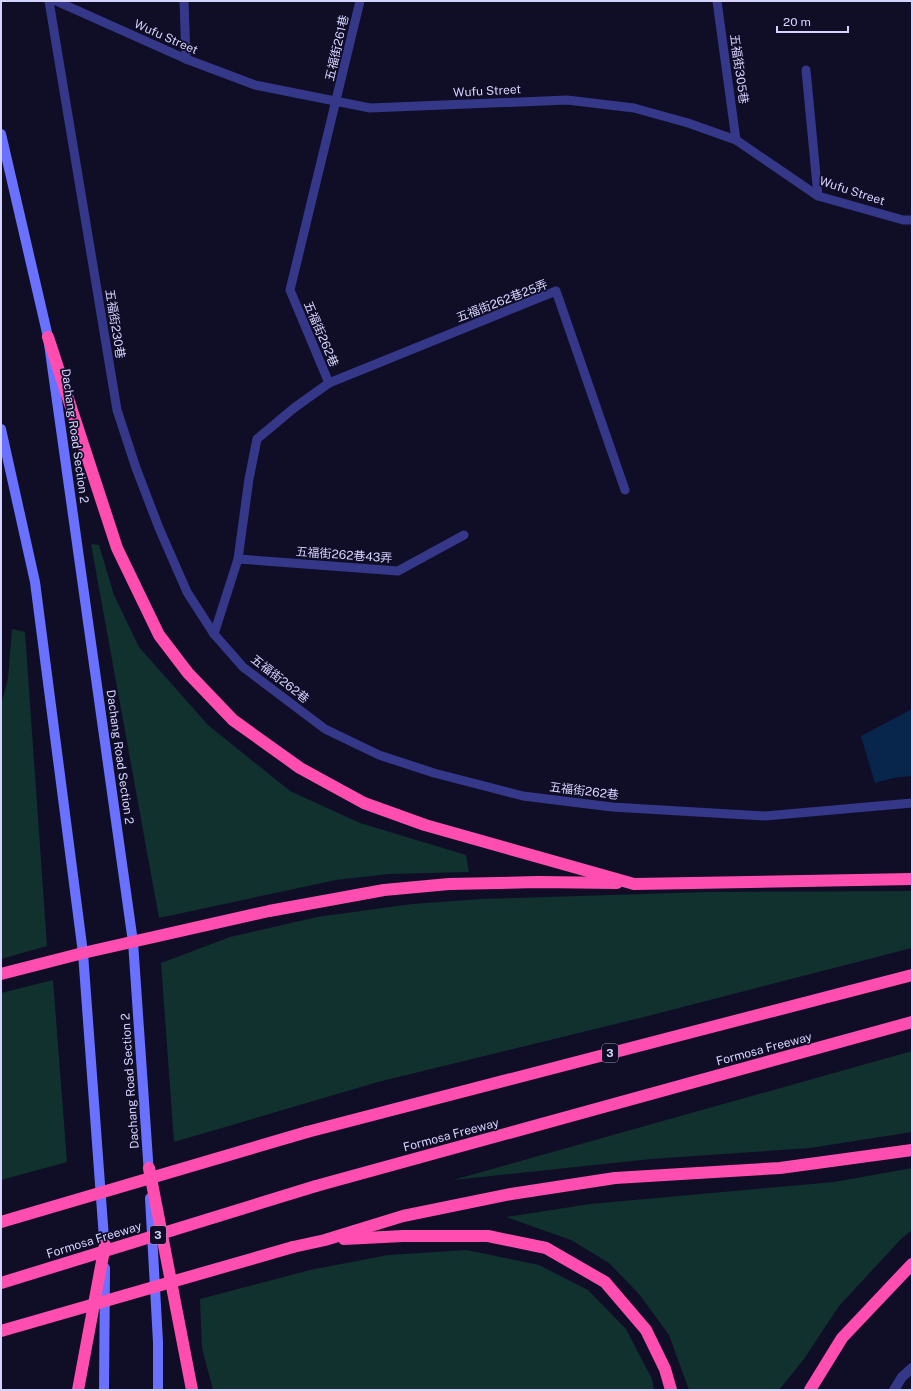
<svg xmlns="http://www.w3.org/2000/svg" width="913" height="1391" viewBox="0 0 913 1391" font-family="'Public Sans','Noto Sans TC',sans-serif">
<rect width="100%" height="100%" fill="#100d27"/>
<g fill="#10312d">
<polygon points="91,544 99,545 114,595 139,647 208,725 290,791 360,823 466,855 469,872 389,874 336,880 159,918"/>
<polygon points="12,629 25,632 47,946 1,959 1,705 8,679"/>
<polygon points="912,891 912,948 644,1017 378,1082 174,1142 161,963 230,937 317,917 412,904 481,899 706,892"/>
<polygon points="53,980 67,1162 1,1180 1,993"/>
<polygon points="912,1051 912,1132 810,1148 651,1159 453,1180"/>
<polygon points="912,1168 912,1230 901,1239 839,1306 804,1359 779,1390 689,1390 669,1335 639,1294 609,1263 571,1240 506,1217 590,1204 834,1182"/>
<polygon points="467,1250 539,1265 588,1290 626,1329 652,1379 654,1390 213,1390 202,1348 200,1299 310,1270 388,1255"/>
</g>
<polygon fill="#08264b" points="912,709 912,776 893,778 875,783 861,736"/>
<g fill="none" stroke-linecap="round" stroke-linejoin="round">
<g stroke="#353889" stroke-width="9">
<polyline points="49,1 117,410 136,468 159,528 187,592 214,634 243,667 325,729 379,755 434,773 523,796 612,807 765,816 912,803"/>
<polyline points="56,1 186,59 255,85 370,108 567,100 634,108 688,123 736,140 818,196 903,220 912,220"/>
<polyline points="184,1 186,59"/>
<polyline points="717,1 736,140"/>
<polyline points="806,70 818,196"/>
<polyline points="329,383 290,290 360,1"/>
<polyline points="238,559 398,571 464,535"/>
<polyline points="214,634 238,559 249,479 257,439 294,408 329,383 556,291 625,490"/>
</g>
<polyline stroke="#353889" stroke-width="10" points="894,1390 902,1377 912,1368"/>
<g stroke="#6a71ff" stroke-width="10">
<polyline points="1,134 48,337 133,942 149,1174"/>
<polyline points="1,429 35,582 83,953 105,1252"/>
<polyline points="150,1198 158,1342 158,1390"/>
<polyline points="104,1390 105,1268"/>
</g>
<g stroke="#ff4eb0" stroke-width="12">
<polyline points="48,337 117,548 159,635 188,673 233,720 300,768 364,803 425,825 634,884 912,879"/>
<polyline points="1,974 83,953 269,911 384,890 449,884 538,882 617,883"/>
<polyline points="307,1132 912,975"/>
<polyline points="149,1168 192,1390"/>
<polyline points="316,1186 912,1022"/>
<polyline points="344,1239 403,1236 488,1236 546,1248 605,1282 646,1330 665,1369 671,1390"/>
<polyline points="293,1247 325,1240 403,1216 511,1194 615,1178 780,1168 912,1150"/>
<polyline points="78,1390 105,1245"/>
<polyline points="810,1390 842,1338 912,1264"/>
</g>
<g stroke="#ff4eb0" stroke-width="12">
<polyline points="1,1222 307,1132"/>
<polyline points="1,1283 316,1186"/>
<polyline points="1,1331 293,1247"/>
</g>
</g>
<g text-anchor="middle" dominant-baseline="central" stroke-width="3.5" stroke-linejoin="round" paint-order="stroke">
<g fill="#100d27" stroke="#9a98be" stroke-width="1">
<rect x="602" y="1044" width="16" height="18" rx="3"/>
<rect x="150" y="1226" width="16" height="18" rx="3"/>
</g>
<g font-size="11" font-weight="bold" fill="#d5d3ff">
<text x="610" y="1053">3</text>
<text x="158" y="1235">3</text>
</g>
<g font-size="12" fill="#d5d3ff" stroke="#100d27">
<text transform="translate(166 37) rotate(24)">Wufu Street</text>
<text transform="translate(337 48) rotate(-77)">五福街261巷</text>
<text transform="translate(739 69) rotate(82)">五福街305巷</text>
<text transform="translate(487 91) rotate(-3)">Wufu Street</text>
<text transform="translate(852 191) rotate(18)">Wufu Street</text>
<text transform="translate(502 301) rotate(-21)">五福街262巷25弄</text>
<text transform="translate(115 324) rotate(81)">五福街230巷</text>
<text transform="translate(321 334) rotate(67)">五福街262巷</text>
<text transform="translate(75 436) rotate(82)">Dachang Road Section 2</text>
<text transform="translate(344 555) rotate(4)">五福街262巷43弄</text>
<text transform="translate(280 679) rotate(38)">五福街262巷</text>
<text transform="translate(120 757) rotate(82)">Dachang Road Section 2</text>
<text transform="translate(584 791) rotate(7)">五福街262巷</text>
<text transform="translate(764 1049) rotate(-15)">Formosa Freeway</text>
<text transform="translate(130 1081) rotate(-94)">Dachang Road Section 2</text>
<text transform="translate(451 1135) rotate(-15)">Formosa Freeway</text>
<text transform="translate(94 1240) rotate(-17)">Formosa Freeway</text>
</g>
</g>
<rect width="913" height="1391" fill="none" stroke="#d5d3ff" stroke-width="4"/>
<path d="M777 26v6h71v-6" fill="none" stroke="#d5d3ff" stroke-width="2"/>
<text x="783" y="26" font-size="12" fill="#d5d3ff" stroke="#100d27" stroke-width="3" paint-order="stroke">20 m</text>
</svg>
